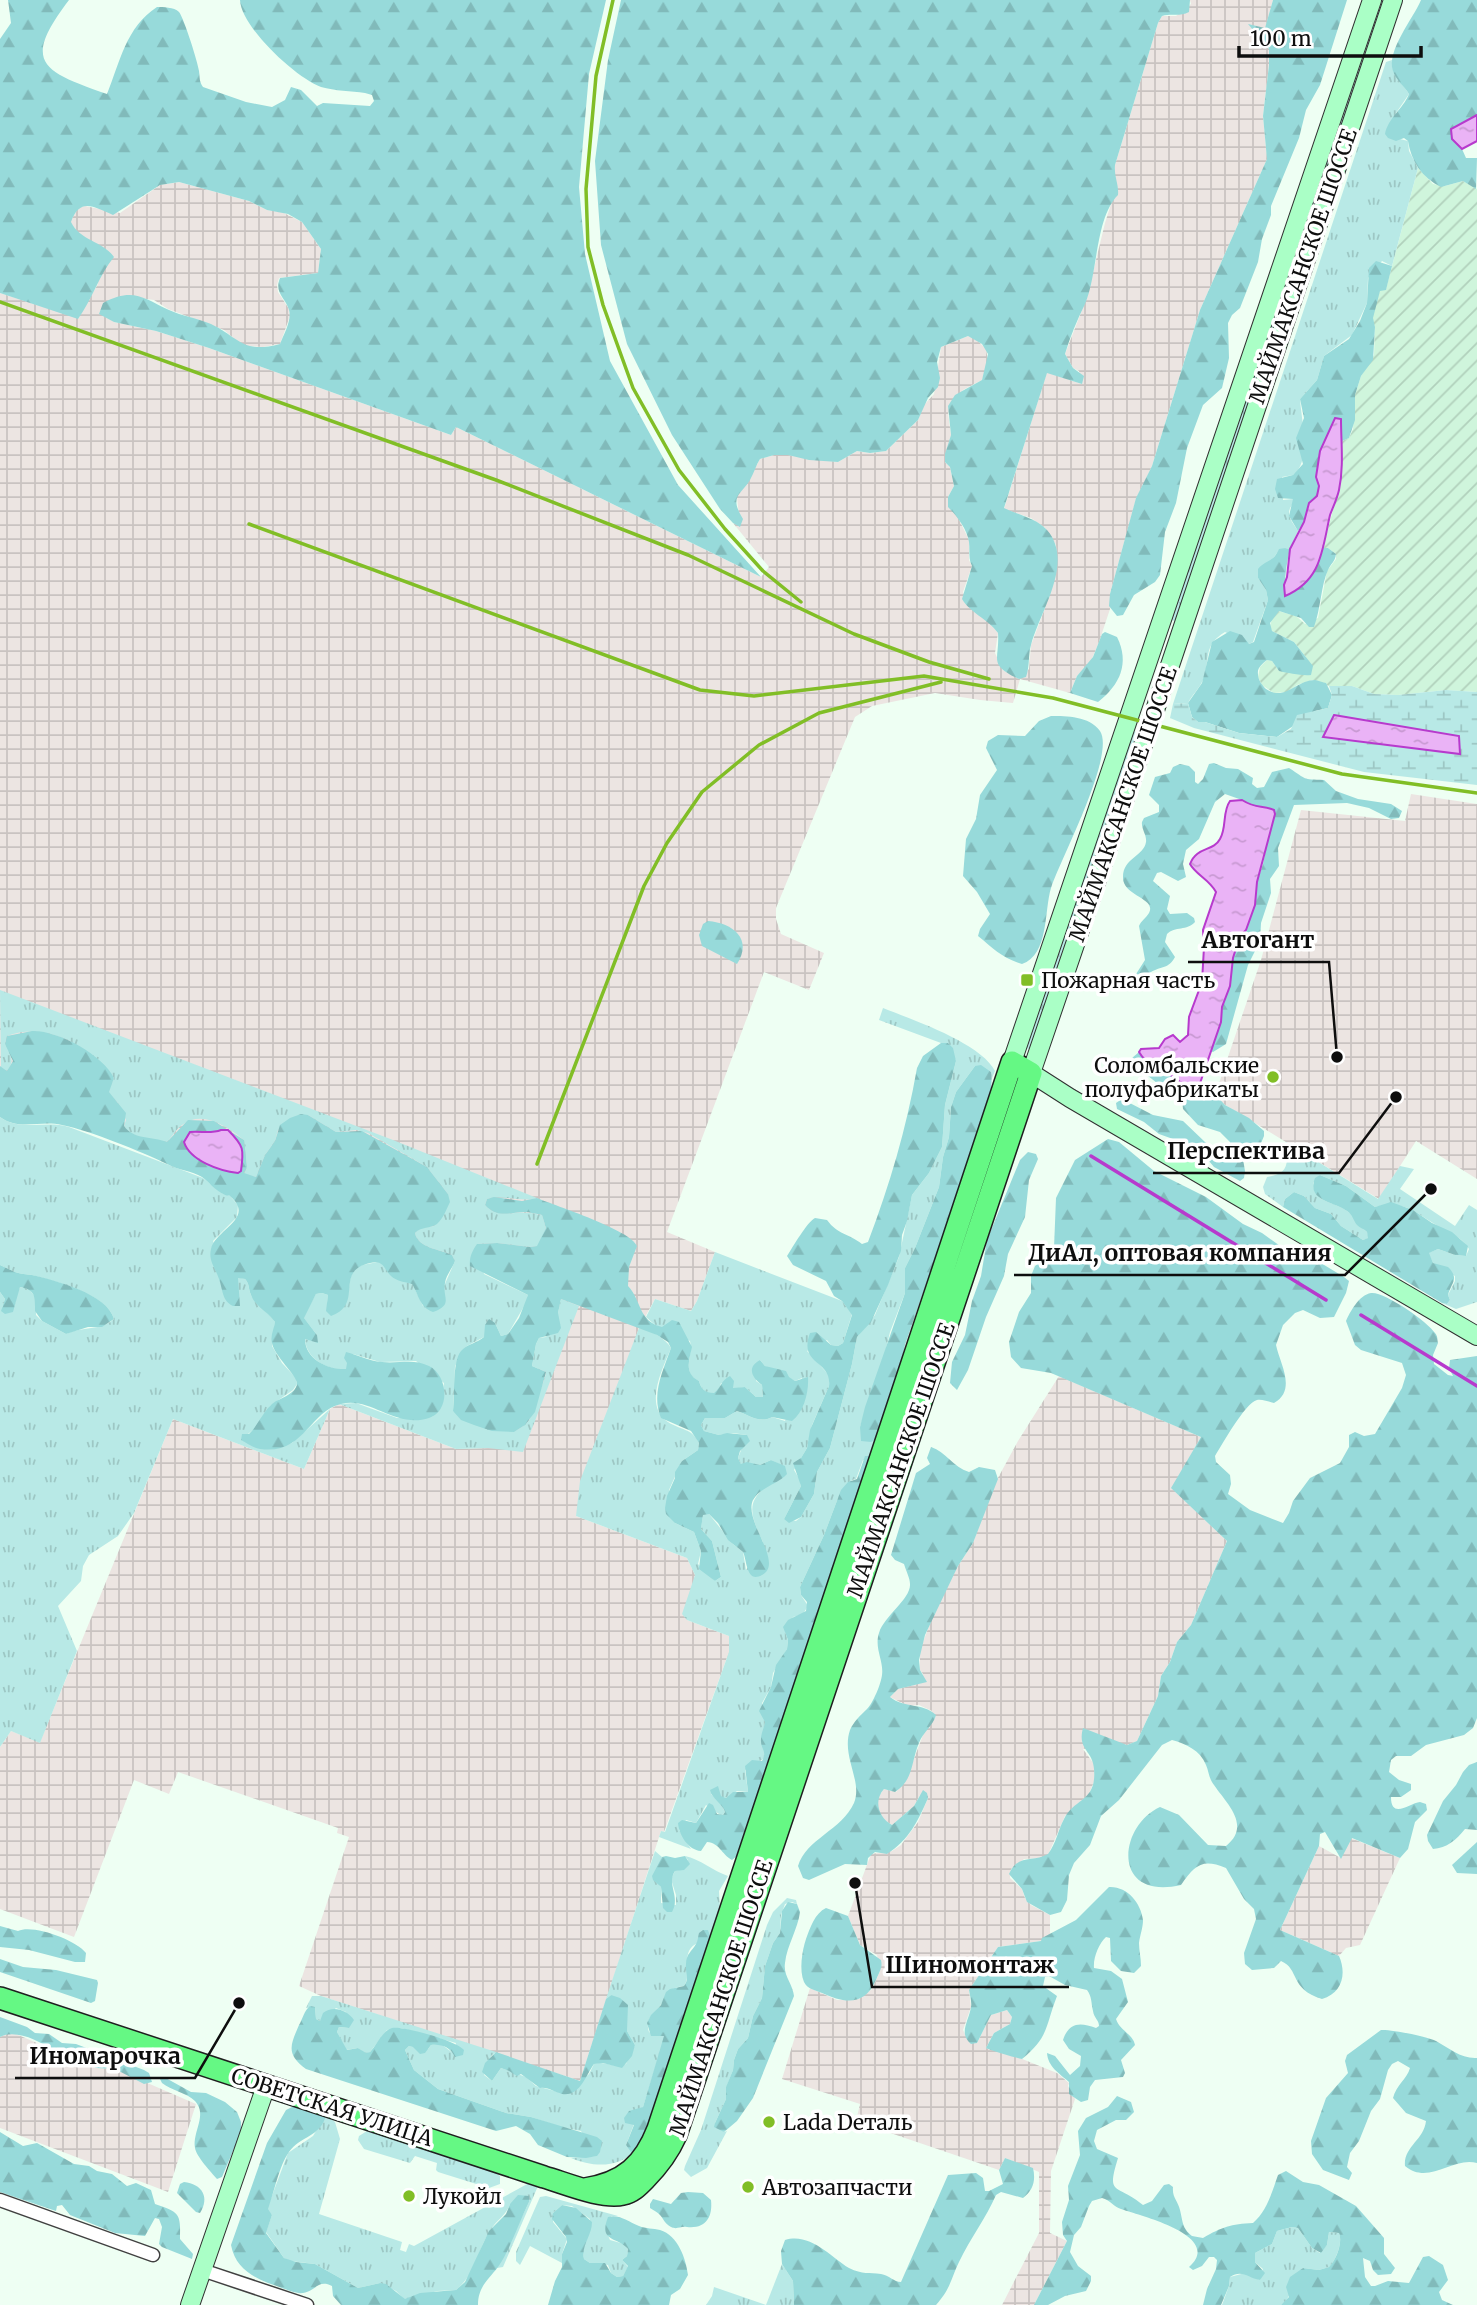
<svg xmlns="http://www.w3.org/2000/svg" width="1477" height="2305" viewBox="0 0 1477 2305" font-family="Merriweather,serif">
<defs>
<pattern id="industrial-grid" width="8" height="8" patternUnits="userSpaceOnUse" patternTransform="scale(1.75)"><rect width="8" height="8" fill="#ece5e2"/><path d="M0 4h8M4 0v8" fill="none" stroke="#c9c3c1"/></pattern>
<pattern id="farmland-furrows" width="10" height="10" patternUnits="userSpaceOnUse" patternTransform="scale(1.75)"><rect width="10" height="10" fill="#cff5dc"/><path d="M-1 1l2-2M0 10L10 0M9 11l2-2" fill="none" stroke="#b1d1bc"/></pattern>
<pattern id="grass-tufts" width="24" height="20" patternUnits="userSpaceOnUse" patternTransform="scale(1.75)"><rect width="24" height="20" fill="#b8e9e6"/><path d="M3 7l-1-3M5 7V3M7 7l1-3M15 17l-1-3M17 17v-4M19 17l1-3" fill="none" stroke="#9dc7c4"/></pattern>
<pattern id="forest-firs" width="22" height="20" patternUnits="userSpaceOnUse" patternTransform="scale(1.75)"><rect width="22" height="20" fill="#97dada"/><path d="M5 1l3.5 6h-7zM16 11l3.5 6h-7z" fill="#81baba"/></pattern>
<pattern id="wetland-marsh" width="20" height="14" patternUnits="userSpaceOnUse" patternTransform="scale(1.75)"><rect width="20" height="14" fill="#b8e9e6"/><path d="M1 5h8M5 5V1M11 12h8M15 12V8" fill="none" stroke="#9dc7c4"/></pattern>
<pattern id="water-ripples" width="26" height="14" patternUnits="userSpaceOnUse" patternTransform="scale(1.75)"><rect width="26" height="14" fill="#eab3f6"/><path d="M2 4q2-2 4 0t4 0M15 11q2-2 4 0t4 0" fill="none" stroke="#c899d2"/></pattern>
</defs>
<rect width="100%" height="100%" fill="#eefff3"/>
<g fill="url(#industrial-grid)">
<polygon points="1190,0 1273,0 1265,29 1249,25 1269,49 1269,65 1263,116 1267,159 1200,310 1152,466 1136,499 1110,594 1110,609 1099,642 1091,661 1077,676 1070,693 1020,679 1013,703 980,700 935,693 872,706 855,717 776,908 776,919 781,934 824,953 809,990 764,972 667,1232 715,1252 697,1301 691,1311 655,1299 639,1328 576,1516 687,1558 695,1575 687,1620 729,1636 730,1643 729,1652 664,1832 661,1831 580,2081 321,1996 299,1986 349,1837 337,1833 338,1828 178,1772 169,1794 134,1780 74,1937 0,1909 0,1747 11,1731 40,1742 173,1419 304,1469 330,1409 339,1404 456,1449 488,1448 578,1306 0,1094 0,293 78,318 98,284 87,239 79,234 70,222 78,208 85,206 120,213 160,185 179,182 249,201 267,210 282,212 302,222 321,249 318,273 279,278 277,285 278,292 289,309 290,316 280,344 263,347 246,346 239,343 224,330 168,309 154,300 124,296 103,303 114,322 156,331 209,348 451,435 456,427 761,577 769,567 733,523 740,526 737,497 739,490 745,486 760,459 774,455 788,455 838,462 857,451 870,453 886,451 918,420 924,405 934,394 941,347 968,336 976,339 986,349 988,361 982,380 963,390 948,413 951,435 945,462 950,467 954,486 948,497 969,540 969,560 972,566 963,592 970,608 988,621 998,633 995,653 1003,670 1019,679 1029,669 1031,645 1045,608 1057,562 1056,545 1044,527 1031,518 1004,509 1047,372 1082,384 1079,371 1073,368 1065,354 1087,297 1105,223 1112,201 1115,165 1158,23 1162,16 1176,16 1191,4"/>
<polygon points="1411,794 1477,804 1477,1179 1416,1141 1379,1199 1214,1098 1261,960 1301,810 1405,821"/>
<polygon points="1059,1376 1201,1437 1172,1488 1227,1541 1191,1625 1177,1642 1170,1662 1161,1676 1158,1696 1137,1741 1127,1745 1083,1749 1094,1764 1095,1779 1089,1794 1065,1816 1048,1855 1042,1858 1024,1859 1011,1869 1010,1878 1022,1889 1025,1898 1031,1905 1050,1915 1050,1934 1041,1941 998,1947 969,1990 971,2007 963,2030 966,2036 977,2043 991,2015 1007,2010 1012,2017 1010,2024 994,2033 986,2048 1010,2054 1057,2073 1069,2083 1068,2086 1075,2099 1051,2171 1050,2233 1067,2241 1034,2305 1002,2305 1039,2233 1039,2172 1005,2158 999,2170 864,2124 856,2121 860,2104 782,2079 810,1988 837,2000 859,1999 872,1989 880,1971 877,1955 860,1945 848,1916 871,1854 892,1851 901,1845 918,1822 928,1798 920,1795 914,1806 892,1825 884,1820 878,1811 878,1797 884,1789 896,1792 906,1780 932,1711 919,1705 908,1706 890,1697 898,1689 921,1683 923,1674 920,1670 920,1650 935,1610 958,1566 973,1543 982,1517 980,1511 1018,1441"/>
<polygon points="1351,1838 1400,1858 1360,1945 1346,1948 1339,1956 1280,1930 1319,1846 1341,1858"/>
<polygon points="6,2034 16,2034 53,2050 68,2050 96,2068 115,2069 196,2104 168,2192 0,2128 0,2037"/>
</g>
<polygon fill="url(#farmland-furrows)" points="1418,168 1433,184 1445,186 1463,181 1477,189 1477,692 1446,690 1398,695 1374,694 1352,686 1329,686 1312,680 1297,685 1288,692 1274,693 1262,685 1258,677 1260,667 1267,660 1272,661 1279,671 1296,672 1306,657 1294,642 1272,631 1270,627 1272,618 1278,611 1296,616 1305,624 1318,618 1327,571 1336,559 1336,554 1328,548 1323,548 1340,483 1342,454 1340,442 1349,438 1353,429 1355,395 1361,376 1374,355 1375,327 1372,318 1377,299 1380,290 1386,289"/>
<g fill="url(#grass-tufts)">
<polygon points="1378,0 1386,0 1177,621 1170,620"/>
<path d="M1392,60C1391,75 1402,82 1409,94L1396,113L1400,139L1408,141L1409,151L1418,168L1392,266L1382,261L1368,278L1367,303L1352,335L1324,356L1317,380L1300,399C1301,418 1312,462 1293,475L1282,477L1283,500L1293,499V504C1284,514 1292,521 1298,531L1290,549L1285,548L1277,553L1258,578L1266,590L1268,600L1253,642L1249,644L1225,632C1202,646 1211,659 1203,680C1199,689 1192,695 1188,703L1173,704L1386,62Z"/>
<polygon points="1133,731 1141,734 1034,1051 1026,1048"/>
<path d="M0,990L393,1140L537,1198C520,1203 503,1194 487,1199L485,1205C499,1220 513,1210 530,1213C534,1213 538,1215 542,1215L546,1228L538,1246L530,1247L497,1243L477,1244L484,1274L528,1295L527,1301L508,1334L501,1336L495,1323L484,1337L467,1346L455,1366L453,1411L513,1432C534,1422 532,1413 539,1395C541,1387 545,1380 546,1372L532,1366L536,1344L539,1338L546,1337L558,1313L561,1299L579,1306L523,1452L488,1448L456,1449L339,1404L356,1403L397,1418L432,1417L441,1405L444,1383L416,1361L380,1362L353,1354L347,1363V1369C328,1371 306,1359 305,1339L317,1342V1335L303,1317L316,1294L322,1293L328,1295L327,1306L342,1309C353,1294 345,1279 357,1266L378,1262L383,1264C391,1277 397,1279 412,1283L423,1306L444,1286L455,1261L452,1255C439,1249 418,1248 415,1233L420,1228L434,1226L448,1194L427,1167L368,1133L356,1130L336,1132L308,1115L278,1130L275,1141L265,1155L256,1177L244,1174L247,1167L244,1140C228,1127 202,1109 182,1125C176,1129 172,1137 167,1142L140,1137L128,1132L124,1126L126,1120L118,1103L108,1092L114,1078C89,1046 47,1021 7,1036L5,1044C11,1053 15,1062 7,1071L1,1067Z"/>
<path d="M883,1008C913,1020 981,1043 995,1071L992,1078L991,1072L975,1066L956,1092L951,1107L949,1137L943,1157L939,1187L915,1248L905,1268V1293L890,1332L884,1357L860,1427L876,1439L870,1461L863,1460L856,1479L852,1480L838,1498L824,1535L800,1587L801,1595L808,1606L803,1614L793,1617L785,1632L788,1640L787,1649L773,1673L771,1687L762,1703L765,1722L762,1745L766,1753L765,1758L745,1770L748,1792L737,1791L726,1798L711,1794L721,1804L725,1812L722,1816L706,1805L696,1823L686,1820L679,1830L691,1849L659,1837L661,1831L665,1832L729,1652V1636L687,1620L682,1614L695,1575L687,1558L576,1516L580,1481L639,1328C651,1330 665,1338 671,1348C663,1368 643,1406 668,1422C680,1430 692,1428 699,1443L698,1450L682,1461L669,1490L675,1523L694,1532L701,1551L698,1564L715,1581L721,1577L712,1541L701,1529L703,1514H709L733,1544L743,1552L746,1570L763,1542C741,1497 755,1499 785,1467L771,1460L760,1465L741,1464L738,1458L747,1435L733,1433L719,1435L704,1431L701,1425L705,1418H725L737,1411C749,1415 760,1424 772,1417L785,1421L802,1378L795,1381L765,1366L760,1360L756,1381L762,1385L763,1397H756L745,1387L733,1389L721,1383L719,1390L713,1394C705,1393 701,1389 699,1381C680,1371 694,1356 690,1341L655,1325L646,1317L655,1299L691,1311L697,1301L715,1252L842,1301L852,1314L843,1343L838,1346L831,1345L827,1340L807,1351L828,1374L830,1379L829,1386L812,1425L807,1448L794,1470L800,1480L801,1486L784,1519L796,1521L801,1517L814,1494L817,1472L830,1448L852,1364L857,1337L875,1315L899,1257L912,1195L929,1173L942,1147L945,1105L956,1061L948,1043H941L879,1020Z"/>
<path d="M0,1117C20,1132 46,1120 69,1127L203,1178L223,1194L229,1195L238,1205L237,1217L213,1241L240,1299L237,1293V1277L245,1279C250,1285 248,1288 251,1295C254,1303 269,1313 275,1322L272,1346L282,1363L296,1378L297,1384L293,1390L270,1406L254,1429L241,1440L273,1449L292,1443L330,1409L304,1469L173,1419L134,1513L118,1536L89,1555L83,1566L81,1581L58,1606L77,1651L40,1743L11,1731L0,1747V1292L5,1299L2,1308L16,1302V1296L20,1287L29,1289L36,1298V1315L42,1321L66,1334C82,1326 101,1331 114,1319C108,1294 54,1281 32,1275C26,1274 21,1274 15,1272C10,1270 5,1267 0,1265Z"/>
<path d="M1286,1142L1378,1199L1400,1166L1414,1169L1400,1189L1455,1226L1469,1205L1477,1210V1302L1456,1309L1442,1303L1447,1304L1450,1300L1448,1295L1455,1281V1276L1433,1263L1428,1253L1438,1249L1455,1255L1466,1256L1469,1249C1461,1235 1446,1232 1433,1223C1411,1209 1403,1201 1375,1207L1346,1186L1320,1175L1313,1183C1313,1203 1334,1201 1347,1211C1355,1216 1356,1224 1367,1232L1369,1238L1363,1240L1341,1226L1331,1214L1315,1208L1304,1196L1294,1192L1285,1199L1283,1207L1265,1194L1263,1187L1267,1177C1279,1175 1287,1172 1287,1158L1280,1151Z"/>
<path d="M655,1851L662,1857L654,1880L661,1887V1903L676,1905V1895L671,1879L675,1871L679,1870L688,1860L685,1856C700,1859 713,1871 728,1876L719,1891L720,1910L711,1939C673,1945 695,1969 684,1986C663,1989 669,1996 659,2007C652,2016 645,2019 649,2032L656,2036L661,2034L665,2036L643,2107L639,2110H634V2124L626,2145L635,2150C619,2169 592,2167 571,2158L597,2156L581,2131L561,2127L531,2117L506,2113L438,2089L414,2070L405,2050L409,2046L428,2049L431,2045L441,2044L453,2053L456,2043L401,2028L387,2030L370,2052L366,2054L358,2048L346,2050L337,2032L339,2027L348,2028L346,2012L336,2008L320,2021L316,2019L315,2007L306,2008L312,1996H321L496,2052L491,2056L484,2075L492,2081L501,2068L526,2077L536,2086L566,2094L589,2074L594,2064C607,2060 612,2069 626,2064L635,2045L627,2031L626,2021L611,1995L606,1999Z"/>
<polygon points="787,1898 796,1900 797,1904 792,1902 785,1904 781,1915 780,1933 773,1943 765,1966 762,1998 753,2016 748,2038 738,2049 734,2060 733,2070 726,2088 726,2099 715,2123 724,2132 727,2131 707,2168 691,2177 684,2170 685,2166 701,2130 767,1925 773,1912"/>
<path d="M326,2115L335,2122L340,2139L319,2214L402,2242L400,2250L406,2252L409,2244L414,2246L529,2183L538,2186L503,2267L497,2268L529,2202L510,2204C506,2216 496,2220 490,2231C477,2251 475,2275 456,2290L437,2291L405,2300L396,2291L380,2283L358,2288L315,2264L290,2261L284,2258L266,2232L272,2215L267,2209L288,2153L313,2136Z"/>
<polygon points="367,2131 493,2171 500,2176 500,2184 489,2188 438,2172 436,2170 437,2163 415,2156 410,2163 364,2149 358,2140 359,2136"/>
<polygon points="546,2196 618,2216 611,2216 606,2231 610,2240 624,2244 628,2249 627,2256 622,2260 628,2267 623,2276 617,2277 611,2273 608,2265 590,2263 584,2259 583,2251 590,2219 572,2206 562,2205 553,2213 553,2222 567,2239 562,2254 562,2263 530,2246 520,2265 516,2261 516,2252 540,2197"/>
<path d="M1292,2227L1298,2228L1312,2248L1320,2253L1327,2245L1329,2232L1339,2233C1343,2242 1336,2260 1329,2267L1319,2270L1303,2268C1290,2279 1294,2297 1281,2305H1222L1229,2286L1230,2277L1245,2273L1260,2280L1263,2269L1255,2262V2253L1272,2244L1277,2231Z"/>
<polygon points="782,2264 793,2281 794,2305 766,2305"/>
<polygon points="714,2287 766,2305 706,2305 712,2296"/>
</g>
<g fill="url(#forest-firs)" fill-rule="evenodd">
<path d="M8,0H69C21,63 42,71 107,94C120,62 126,27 157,7C163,7 174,7 179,12C184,18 198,63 199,71C200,78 199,81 203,87L246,102L272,107L285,100L291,87L301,90L317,106L323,103L370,106L374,101L372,95L365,93C351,91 335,91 321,87C296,78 241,27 240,0H606L589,74L579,187L585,254L610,361L678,485L761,577L456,427L451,435L209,348L156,331L114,322L99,314L103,303C133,287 143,298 169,310C182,316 197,318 211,324C240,338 242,354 280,344C284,334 292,320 289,310C285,297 274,293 280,278L318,273L321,249L302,222L288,214L267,210L249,201L179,182L160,185L113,215C94,207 80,197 71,222C80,241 103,241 114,257C99,275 92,300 78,319L0,293V39L11,23Z"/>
<path d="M621,0H1190L1189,12C1180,17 1172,13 1162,16L1158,23L1115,165C1114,177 1119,184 1118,195C1095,218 1098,274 1085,304C1077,320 1070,337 1065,354L1073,368L1084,376L1082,384L1047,373L1004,508C1018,515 1036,518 1047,530C1075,562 1040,611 1031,645C1028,655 1030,666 1026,677L1019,679C987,664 1000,660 998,633C988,619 969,612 962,599L972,566C968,558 970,551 969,542C967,529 957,516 948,507V497L954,486L950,467L945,462V454L951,435L948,406L955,395L982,380L988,354L982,344L968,336L941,347L937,362L940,378L938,387L928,398L918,420L886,451L870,453L857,451L838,462L809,460L788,455H774L760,459C756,465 754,473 750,480C740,496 729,496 743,519L740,527L733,523L720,509L672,435L627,344L601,245L595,161L608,60Z"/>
<polygon points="1273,0 1347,0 1320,85 1306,110 1299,138 1271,206 1271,215 1262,239 1258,262 1240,308 1232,315 1228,323 1229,358 1222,388 1203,405 1187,448 1176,503 1165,532 1160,575 1155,582 1134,595 1123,615 1117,616 1109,606 1110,594 1136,498 1152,466 1200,310 1267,159 1263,116 1269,65 1269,49 1248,24 1265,28"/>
<path d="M1421,0H1477V115L1451,130L1452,139L1462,149L1466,158H1477L1476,189L1463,181L1441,187C1422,178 1411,161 1408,141L1404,138L1396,141L1388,138L1385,134C1388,118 1403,109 1409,94C1404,86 1396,80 1393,71C1386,51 1413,19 1421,0Z"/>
<polygon points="1376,261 1392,266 1386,290 1380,291 1373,318 1375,327 1373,360 1361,376 1355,395 1355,420 1349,438 1340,442 1335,419 1320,451 1316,477 1319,486 1317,496 1309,503 1304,522 1298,531 1289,516 1293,499 1278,498 1275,489 1277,479 1293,475 1303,464 1296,438 1304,418 1300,399 1317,380 1324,356 1349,339 1360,321 1367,303 1369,268"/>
<path d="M1285,548L1290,549C1287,561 1283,585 1286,596C1307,586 1318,570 1323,548H1328L1336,554C1335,562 1331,563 1328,570C1321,585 1321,608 1314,627H1309L1301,618L1279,611L1270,623L1272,631L1294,642L1313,666L1311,675C1302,676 1288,673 1279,671L1272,661L1267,660C1262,664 1257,668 1258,674C1258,680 1262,685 1266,689C1285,702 1296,680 1315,680C1317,680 1324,683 1326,683L1332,695L1328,708L1315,711L1277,737L1239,733L1205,722H1198L1192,717L1188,703L1202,683L1212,642L1230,631L1242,635L1249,644L1254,642L1268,600L1266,590L1258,578V569C1265,560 1273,563 1279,549Z"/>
<path d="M1105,632L1117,637C1130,663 1120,685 1098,702L1070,693L1077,676L1093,657L1102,634Z"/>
<path d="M1051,716C1067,716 1089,716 1100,731C1116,755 1060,860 1051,888C1044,911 1049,955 1022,964C1002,958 994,949 978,936L980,929L990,914L977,892L963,876L966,839L976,819L980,795L997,770L986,748L988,741L998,735L1025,736L1039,721Z"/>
<path d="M1214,763L1226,768L1238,769L1253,778L1252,784L1257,788L1264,787L1272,772L1289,768C1308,780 1301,779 1324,780L1336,791L1358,799L1391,804L1402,811L1399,818L1391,819L1369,808L1347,803L1294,805L1278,848L1279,866L1270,879L1271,893L1261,923L1260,941L1248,965L1226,1044L1213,1052L1210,1051L1221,1022L1223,1003L1230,986L1233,958L1240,936L1246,930L1255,905L1257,882L1263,864L1274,810L1253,808L1242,800L1225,794L1215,802L1199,839L1186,850L1183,864L1186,877L1178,881L1161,872L1157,873L1153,881L1170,896L1167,909L1170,914L1187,913L1194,918L1195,922C1187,931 1175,926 1167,934L1165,942L1175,957C1169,969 1161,966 1151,972C1143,976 1140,984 1137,991L1129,985L1145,960L1139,926C1141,921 1146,918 1149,913C1157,898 1122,896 1123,877C1123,858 1144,856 1146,842C1147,835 1141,829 1142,822L1144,818L1159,812V805L1149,795L1155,777L1170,773L1173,767L1180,764L1189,766L1195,772V782L1198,784L1203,779L1209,764Z"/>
<path d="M708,921C733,923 753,939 737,964L702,946L699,935L703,924Z"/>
<path d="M32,1031C58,1030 103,1055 114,1078L109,1092L126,1113L124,1126C134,1140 152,1136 167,1142L188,1120L214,1121L244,1140L247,1167L244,1173L256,1177L265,1155L275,1141L280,1125L290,1118L301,1114L308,1115L336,1132L362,1131L427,1167L448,1194L450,1202C447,1208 443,1219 437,1224C430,1229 422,1226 415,1233C418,1248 439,1249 452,1255L455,1261C452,1269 446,1275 445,1283C442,1298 454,1304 433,1312C419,1307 419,1295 412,1284C405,1282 396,1281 391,1276C383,1268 384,1260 370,1263C333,1271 365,1304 331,1316L326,1311L328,1295L322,1293L316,1294L304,1318L317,1335L318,1343L305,1339C305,1359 328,1370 346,1369L347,1363L344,1358L346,1352C358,1355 369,1361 382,1362C399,1364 413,1358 429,1366C448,1375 451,1411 429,1418C396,1429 370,1396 341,1404C308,1412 305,1455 260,1449C253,1448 247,1443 241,1440L242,1434H249C258,1425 263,1412 272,1404C279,1398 295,1395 297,1384C298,1376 274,1356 272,1343C270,1336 274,1329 275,1322C269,1313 254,1305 251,1295C248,1288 250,1285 245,1279L238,1278L240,1306H233C222,1301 223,1290 219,1279C216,1269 208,1261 211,1249C215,1230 254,1219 232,1198C226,1192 231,1198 223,1194C215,1190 209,1182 202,1177C192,1171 178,1170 167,1164C140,1151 91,1131 62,1125C40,1120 19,1131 0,1117V1066L7,1071L13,1061L5,1044L7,1036ZM203,1131L213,1134L235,1173L219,1169L186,1148L184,1142L186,1137Z"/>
<path d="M941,1043H948L953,1048L956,1061L945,1105L942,1147L929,1173L912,1195L907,1221L902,1235L901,1251L888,1285L871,1322L857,1337L852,1364L830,1448L817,1472L814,1494L801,1517L789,1523L784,1519L801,1486L793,1463L801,1458L807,1448L810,1430L829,1386C832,1359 798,1366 810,1333L816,1332L831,1345L838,1346L843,1343L852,1315L842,1301L834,1296L826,1281L793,1265L787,1256C793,1247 807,1222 815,1218L827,1220C838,1235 848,1233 862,1244L868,1242C890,1184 906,1130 917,1068L923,1056Z"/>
<path d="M1139,1052C1144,1062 1153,1062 1162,1069C1172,1076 1181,1083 1191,1090L1194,1091L1201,1088L1213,1092L1225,1105L1249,1118L1264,1131V1136L1259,1148L1244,1149L1242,1153L1245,1171L1244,1178L1240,1181L1214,1167L1198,1148L1159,1134L1144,1122L1117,1109L1116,1103L1122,1099L1153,1115L1183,1121L1205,1142L1221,1151L1230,1152V1142L1220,1132L1198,1125L1183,1109L1182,1099L1166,1090L1134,1065L1132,1058Z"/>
<path d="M981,1065L991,1072C993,1080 990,1093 989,1102L905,1345L899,1371L876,1439L871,1442L861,1441L860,1427L865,1407L905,1293V1268L915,1248L939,1187L943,1157L949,1137L951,1107L956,1092L975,1066Z"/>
<path d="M1108,1139L1119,1142L1154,1171L1206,1197L1243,1224L1262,1233L1283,1248L1300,1256L1306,1254L1344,1277L1349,1281L1346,1293L1334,1317L1320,1318L1303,1310L1295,1313L1283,1325L1276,1345C1280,1364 1297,1390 1274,1403C1269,1402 1262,1399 1257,1400C1245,1403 1222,1445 1215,1456L1216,1462L1230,1475L1231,1484L1228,1494L1250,1510L1283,1523L1289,1513L1293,1501L1310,1478L1340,1463L1349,1447V1435L1355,1432L1364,1436L1375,1434L1402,1388L1406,1375L1402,1363L1361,1350L1355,1345L1346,1321C1350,1312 1359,1295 1371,1293C1384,1291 1428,1322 1435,1333C1438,1337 1437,1338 1438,1343L1433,1355L1434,1364L1448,1375L1453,1376L1449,1368L1450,1360L1477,1356V1718L1473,1728L1464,1735L1426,1745L1411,1756H1396L1391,1760L1389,1772L1399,1780L1411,1784V1790L1401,1797H1391C1391,1820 1410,1803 1420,1802L1426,1804L1427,1810L1415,1822L1408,1849L1400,1858L1352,1838L1341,1859L1325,1832L1320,1834L1319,1846L1280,1930L1339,1956C1347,1974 1342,1993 1322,1999C1289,1989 1300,1969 1281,1961L1274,1968L1252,1970L1245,1964L1244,1953L1256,1919L1254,1909L1244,1899L1226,1868C1202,1858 1195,1865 1181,1885C1111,1901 1118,1826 1160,1807L1179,1815L1208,1845L1226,1846C1252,1825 1226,1803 1214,1785C1209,1779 1209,1772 1206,1765C1200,1750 1186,1744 1172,1740L1162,1745L1119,1800L1101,1816L1090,1845L1074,1863L1069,1875L1067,1900L1061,1912L1050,1915L1027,1902L1022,1889L1009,1874C1018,1853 1033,1863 1048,1854C1056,1844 1058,1830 1064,1819C1074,1798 1097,1802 1094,1769C1093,1750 1077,1750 1083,1728L1127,1745L1137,1741L1158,1696L1161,1676L1170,1662L1177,1642L1191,1625L1227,1541L1171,1488L1201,1437L1051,1373L1021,1368L1011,1357L1009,1342L1019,1312L1031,1293V1276L1035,1266L1052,1253L1054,1248L1056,1198L1075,1160Z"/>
<polygon points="1028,1152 1036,1154 1038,1159 1029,1180 1025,1217 1008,1254 1004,1276 986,1317 968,1370 957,1390 950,1383 952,1362 965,1335 972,1301 981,1276 987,1240 1020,1160"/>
<path d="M1320,1175L1346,1186L1375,1207L1391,1202L1413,1210L1432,1223L1452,1232L1468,1246L1466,1256L1455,1255L1438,1249L1429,1253L1433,1263L1448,1267C1460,1279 1451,1283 1448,1295L1450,1300L1447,1304L1442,1303L1283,1207L1285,1199L1294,1192L1304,1196L1315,1208L1331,1214L1341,1226L1363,1240L1368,1238L1367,1232C1364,1229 1360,1228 1357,1225C1353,1220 1353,1215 1347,1211C1333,1201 1306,1201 1315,1178Z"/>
<path d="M494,1197L522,1201L537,1198C556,1206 631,1230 637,1246L629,1267L628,1286C642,1301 638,1321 662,1327L672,1320L679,1322L692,1347C689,1361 684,1373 699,1381C701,1389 705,1393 714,1393C721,1388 721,1380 730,1376L734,1381L733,1388L745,1387L756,1397H763L762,1385C751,1377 747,1367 760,1360L765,1366L786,1371L789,1377L795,1381L808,1377C809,1392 804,1412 792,1421L772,1417C760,1424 749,1415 737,1411L725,1418H705L701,1425L704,1431L719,1435L727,1433L747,1435L750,1441L740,1451L738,1458L741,1464L747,1462L760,1465L771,1460L785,1466L787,1474C778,1484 759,1488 753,1500C743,1521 785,1563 762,1575C746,1584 747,1560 743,1552L728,1540L718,1523L709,1514L703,1515L701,1529L712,1541L721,1577L715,1581L699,1569L701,1551L694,1532L675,1523L666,1514L665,1508L667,1496L675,1478V1472L682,1461L698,1450L699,1443L691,1431L661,1418C651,1394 663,1371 671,1348L668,1342L657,1335L561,1299L558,1313L561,1328L558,1333L539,1338L536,1344L532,1366L546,1372L535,1412L525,1425L514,1432L492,1431L474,1425L461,1420L453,1411C455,1396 452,1362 461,1351C467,1344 477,1343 484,1337L485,1325L489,1319L495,1323L501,1336L508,1334L519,1318L528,1295L470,1266C469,1258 472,1251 477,1244L497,1243L530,1247L537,1246L546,1228L542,1215C536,1214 530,1212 524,1212C508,1213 497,1218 485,1205L487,1199Z"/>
<path d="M0,1265C5,1267 10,1270 15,1272C21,1274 26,1274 32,1275C54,1280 108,1294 114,1319L102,1327H88L66,1334L42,1321L35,1311C35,1297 36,1290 20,1287L13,1312L5,1314L1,1311L5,1299L0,1292Z"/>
<path d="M931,1447C946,1452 953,1467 969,1472L979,1467L995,1470L998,1479L973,1543L958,1566L925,1635L919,1660L920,1670L927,1682L898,1689L890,1697C905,1709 922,1702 936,1715C933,1726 923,1732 919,1743C911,1761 914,1780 895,1792L884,1789C873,1801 879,1818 892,1825L914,1806L923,1790L927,1793L928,1798C918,1821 909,1840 887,1854L875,1852L868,1858L867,1865L845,1864L809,1880L803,1878L798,1866C806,1839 842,1830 854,1803C863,1781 841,1756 850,1730C854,1721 860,1716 867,1709C873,1703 881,1684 882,1675C884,1661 874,1648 879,1633C885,1615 911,1599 910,1584C910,1578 906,1571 904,1564L895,1560L891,1555L916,1473L930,1464L927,1458Z"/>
<path d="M865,1456H870V1461L755,1810C743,1824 749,1849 732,1860C721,1854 720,1843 707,1842L701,1851C688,1850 679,1835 678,1823L682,1820L696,1823L709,1803L713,1805L717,1814L723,1815L725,1812C722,1803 712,1799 710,1790L718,1786L721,1796L726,1798L733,1792H748L745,1766L752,1760L762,1761C768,1751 760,1749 761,1739C761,1734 764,1728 765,1722L759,1711L771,1687L776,1665L787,1649L788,1640L783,1627L788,1620L806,1611L807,1602L801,1595L800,1587L824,1535L841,1490L848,1482L857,1479Z"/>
<path d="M1477,1762V1830L1465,1829C1456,1840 1447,1848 1433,1849L1428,1841L1427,1835L1443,1801L1456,1785L1463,1772L1469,1765Z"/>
<polygon points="1477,1842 1477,1874 1457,1873 1452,1865"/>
<path d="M666,1856L675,1858L685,1856L690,1864L684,1870L675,1871C666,1884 681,1897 672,1912H667L663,1908L661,1887L653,1880L652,1876L662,1857Z"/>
<path d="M1109,1887C1127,1886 1141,1903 1143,1920C1143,1928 1140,1935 1139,1943C1139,1950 1141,1958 1141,1966L1134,1973L1121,1971L1111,1961L1110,1938L1106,1937C1099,1943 1093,1958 1094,1968L1111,1971L1122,1979L1128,2002L1116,2019C1120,2031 1133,2034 1135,2045L1121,2060L1125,2073L1123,2077L1095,2080L1090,2087L1088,2100L1081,2102L1069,2094V2082C1059,2073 1048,2067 1047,2053L1055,2056L1070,2075L1080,2066L1081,2056L1069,2049L1063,2040C1069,2022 1080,2022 1096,2028L1099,2026C1099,2020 1094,2018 1093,2011C1091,2002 1092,1997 1087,1990L1065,1985L1049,1976L1045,1977L1043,1986L1057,1996C1045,2027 1049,2037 1022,2059C1016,2058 989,2050 986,2048L994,2033L1010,2024L1012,2017L1007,2010L991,2015L977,2043L971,2044C958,2033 969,2021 971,2007C972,2002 970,1996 969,1990L998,1947L1041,1941L1042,1938L1076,1920Z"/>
<path d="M788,1902L797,1904L800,1912C798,1929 787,1945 785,1963C783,1976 793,1984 794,1996L753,2098L737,2121L724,2132L714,2127L715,2123L726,2099V2087L733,2070L734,2060L738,2049L748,2038L753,2016L762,1998L765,1966L773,1943L780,1933L782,1911Z"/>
<path d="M826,1908L848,1916L860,1945L881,1960C883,1968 879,1972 876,1980C864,2007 844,2003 822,1993C815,1990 807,1989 804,1982C799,1970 802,1951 806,1939C810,1928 815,1913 826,1908Z"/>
<path d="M0,1926L18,1931C33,1924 76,1940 86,1953L85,1962H75L29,1950L0,1947Z"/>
<path d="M703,1930H708L711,1939L646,2132L635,2150L631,2152L626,2145L634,2125L625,2123L624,2118L629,2111L643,2107L664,2036H651L647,2023L651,2015L661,2005L666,1992L670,1989L684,1986C690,1977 685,1974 686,1964C686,1954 692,1951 696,1944C698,1941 698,1936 699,1933Z"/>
<polygon points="0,1959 23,1967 56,1970 97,1980 98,1983 95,2001 91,2003 0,1972"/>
<path d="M611,1995L620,1998L628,2005L627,2031L635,2045L632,2056L622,2068L603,2063L594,2064C586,2075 580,2097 562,2094C554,2092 549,2087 540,2088L521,2074L517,2076L509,2071L501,2068L492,2081L482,2072L485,2063L496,2052L580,2081L606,1999Z"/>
<path d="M310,2006L315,2007L316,2019L320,2021L323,2013C333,2005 347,2010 354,2020L349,2028L339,2027L337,2032L347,2050L358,2048L366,2053L370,2052C377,2045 382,2031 392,2028C401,2025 457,2041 464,2050L463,2055L455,2057C450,2047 442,2044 431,2045L425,2053L420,2054L413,2047L409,2046L405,2050L414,2070L438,2089L506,2113L531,2117L597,2137L602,2141L600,2152L597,2156L586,2158L567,2157L538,2145L530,2134L516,2126L496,2131L306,2069C286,2054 290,2046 299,2025C303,2018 304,2011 310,2006Z"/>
<path d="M0,2017L27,2027L35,2033L49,2034L62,2043L76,2044L144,2070L149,2073L152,2082L144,2084L115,2069L96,2068L68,2050L59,2052L53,2050C39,2041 16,2029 0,2037Z"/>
<path d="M1381,2030C1390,2029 1429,2037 1436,2041C1449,2048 1461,2059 1477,2058V2163C1453,2156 1429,2186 1405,2166C1403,2147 1424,2140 1426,2121L1406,2113L1393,2098C1396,2085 1407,2079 1410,2068L1398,2061L1392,2064L1388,2070L1380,2099L1371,2111L1359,2141L1350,2153L1347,2167L1352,2173L1349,2180L1323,2170L1312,2154L1311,2141L1326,2098L1348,2073L1345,2061L1347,2055Z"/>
<path d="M164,2077L191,2092L206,2093L225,2102L237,2112L241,2122V2132L222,2177L217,2179C211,2172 196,2156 195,2148C192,2132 208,2115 195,2101C187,2093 171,2090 162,2083L160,2079Z"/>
<path d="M1117,2096L1131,2102L1134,2112L1126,2120H1116L1097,2130L1094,2141L1097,2149L1118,2158C1106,2197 1116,2183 1143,2205L1152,2201L1164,2185L1169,2184L1173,2187C1172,2198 1178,2201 1180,2210C1183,2222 1182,2228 1192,2236L1203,2238C1222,2227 1231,2224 1253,2223C1267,2211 1272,2192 1278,2175L1286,2171L1303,2182L1319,2185L1356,2206L1384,2238V2254L1395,2268L1391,2274L1378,2275L1373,2270L1370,2261L1363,2258L1365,2277L1371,2286H1375L1388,2281L1409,2283L1423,2257L1429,2256L1443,2265L1448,2280L1439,2292L1442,2300L1453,2305H1281L1289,2297L1286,2287L1290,2277L1303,2268L1319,2270L1329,2267C1336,2260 1343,2243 1339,2233L1329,2232L1327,2245L1321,2253L1312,2248L1298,2228L1292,2227L1277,2231L1272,2244L1255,2253V2262L1265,2273L1260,2280C1248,2278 1242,2269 1230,2277L1229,2286L1221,2305H1203L1207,2289L1216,2269L1217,2260L1214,2257H1209L1202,2266L1193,2270L1189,2267C1225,2235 1137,2215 1121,2209C1114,2207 1110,2200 1102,2198L1092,2201L1089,2206L1081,2227L1074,2235L1070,2252L1078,2266L1091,2276V2281L1086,2291L1065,2296L1048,2305H1034L1067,2241L1063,2235L1062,2222L1069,2200L1068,2186L1080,2155L1078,2131L1086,2118L1108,2107Z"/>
<path d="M296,2105L326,2115C321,2137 300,2136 289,2152C279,2166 274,2193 268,2209L272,2215L266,2233L284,2258L296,2262L315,2264L358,2288L380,2283L386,2284L405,2299L420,2293L456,2290L465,2282L489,2231L506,2214L510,2204L518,2195L529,2196V2202C519,2222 510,2250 498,2267C488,2280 478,2287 478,2305H341L333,2296L332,2286C318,2279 316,2291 303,2293C297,2294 288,2290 282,2288C259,2280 236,2272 231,2245L267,2143L286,2110Z"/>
<path d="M0,2132L23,2146L37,2143L74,2164L89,2166L97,2171L112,2174L127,2186L136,2183L151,2190L155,2204C179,2212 181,2213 180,2239L193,2254L192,2259L162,2247L159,2244L162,2227L159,2219L155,2218L145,2236L115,2233L70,2215L62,2205L57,2206L56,2211L0,2192Z"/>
<path d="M1005,2158L1033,2168C1036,2181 1033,2190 1023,2198L1001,2192L996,2195C986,2218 970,2239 959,2262C950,2281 951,2288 936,2305H794L793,2281L782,2264L781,2251L785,2240C810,2232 831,2257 849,2268C863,2275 869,2272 881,2274C889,2275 894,2282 901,2282L948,2175L976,2173L983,2178L985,2191H989L1003,2184L999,2170Z"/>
<path d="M184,2182C202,2184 210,2197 200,2213L196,2212L177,2193L180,2184Z"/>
<path d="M688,2192L703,2193L711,2200C713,2218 705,2229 687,2227C680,2226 677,2230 671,2227C664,2223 664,2219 659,2214C657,2212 653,2210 650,2208V2204L653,2199L671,2204L681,2193Z"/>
<path d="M562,2205L576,2208L592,2222C592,2236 581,2245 584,2259L590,2263H605L611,2273L617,2277L623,2276L628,2266L622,2260L627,2256L628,2249C618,2236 598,2243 608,2217C620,2214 628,2222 639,2226C646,2229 653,2228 660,2230C678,2235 686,2259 688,2275L680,2289L671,2295L669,2305H548L555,2281L562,2267V2254L567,2242L566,2237L552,2219L553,2213Z"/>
</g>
<polygon fill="url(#wetland-marsh)" points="1329,686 1352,686 1374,694 1398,695 1446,690 1477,692 1477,785 1364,772 1194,728 1170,718 1173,704 1188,703 1192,717 1198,722 1205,722 1239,733 1277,737 1291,729 1297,715 1328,708 1332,695"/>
<g fill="url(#water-ripples)" stroke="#b73acd" stroke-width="2">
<polygon points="1477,115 1477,141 1462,149 1452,139 1451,129"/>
<path d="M1335,418L1341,419C1341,443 1344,466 1339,490C1337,499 1333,507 1330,515C1322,550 1322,580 1285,596L1284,585L1287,577L1290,549L1304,522L1309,503L1317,496L1319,486L1316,477L1320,451Z"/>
<polygon points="1334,715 1459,736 1460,754 1323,737"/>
<path d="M1242,800C1258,810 1261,804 1274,810L1275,814L1257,882L1255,905L1246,930L1240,936L1233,958L1230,986L1222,1007L1221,1022L1198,1089L1194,1091C1182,1084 1172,1076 1161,1068C1153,1062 1145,1063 1139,1052L1141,1049L1159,1048L1165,1039L1173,1035L1180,1042L1188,1035L1189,1017L1202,982L1204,947L1203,930L1216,892C1209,879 1196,875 1190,864C1197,846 1213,852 1220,839C1227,827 1222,812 1230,801Z"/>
<path d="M221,1130H228C244,1146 244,1149 241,1171L238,1173C220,1171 190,1161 184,1142L190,1132C202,1131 211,1134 221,1130Z"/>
</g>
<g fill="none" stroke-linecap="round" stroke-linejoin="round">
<g stroke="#b73acd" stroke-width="3.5">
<polyline points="1091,1156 1326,1300"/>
<polyline points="1361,1315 1477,1386"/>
</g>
<defs>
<g id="street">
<polyline points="0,2200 153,2255"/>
<polyline points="202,2270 307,2305"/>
</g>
<g id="secondary">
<polyline points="1393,0 1150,725 1031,1073 1070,1098 1477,1336"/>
<polyline points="1012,1062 1372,0"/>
<polyline points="190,2305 266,2086"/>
</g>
<path id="primary" d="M0,1998L544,2177C565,2183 602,2199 623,2194C633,2192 639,2185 645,2179C659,2165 668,2153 676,2135L1031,1073L1012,1062L658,2129C644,2165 624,2183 585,2189"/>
</defs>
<use href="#street" stroke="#414141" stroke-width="15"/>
<use href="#secondary" stroke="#303030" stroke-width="20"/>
<use href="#primary" stroke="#1f1f1f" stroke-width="24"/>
<use href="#street" stroke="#fff" stroke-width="12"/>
<use href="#secondary" stroke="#aaffc6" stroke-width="18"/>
<use href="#primary" stroke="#65f884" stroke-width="21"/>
<g stroke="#81be26" stroke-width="3.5">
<polyline points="613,0 596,76 586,189 588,247 603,305 633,388 679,470 725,529 763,571 801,602"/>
<polyline points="0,302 496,480 688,555 854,634 929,662 989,679"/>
<polyline points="249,524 700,690 754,696 924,676 1053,698 1342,774 1477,793"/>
<polyline points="537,1164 644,886 667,843 702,792 759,745 819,713 941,682"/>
</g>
</g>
<g fill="#81be26" stroke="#fff" stroke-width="2.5">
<rect x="1020" y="973" width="14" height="14" rx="3.5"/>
<circle cx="1273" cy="1077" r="7"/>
<circle cx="769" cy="2122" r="7"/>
<circle cx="748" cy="2187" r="7"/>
<circle cx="409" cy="2196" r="7"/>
</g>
<g text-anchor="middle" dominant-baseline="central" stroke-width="7" stroke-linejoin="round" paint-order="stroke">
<g font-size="21" fill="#0e0e0e" stroke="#fff">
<text transform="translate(1303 266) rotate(-71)">МАЙМАКСАНСКОЕ ШОССЕ</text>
<text transform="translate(1123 804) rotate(-71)">МАЙМАКСАНСКОЕ ШОССЕ</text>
<text transform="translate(901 1460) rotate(-71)">МАЙМАКСАНСКОЕ ШОССЕ</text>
<text transform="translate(721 1998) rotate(-72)">МАЙМАКСАНСКОЕ ШОССЕ</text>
<text transform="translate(332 2107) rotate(18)">СОВЕТСКАЯ УЛИЦА</text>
</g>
<g font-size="21" fill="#0e0e0e" stroke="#fff" text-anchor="start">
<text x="1041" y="980">Пожарная часть</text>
<text x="1259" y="1065" text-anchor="end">Соломбальские<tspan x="1259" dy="24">полуфабрикаты</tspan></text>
<text x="783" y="2122">Lada Dеталь</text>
<text x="762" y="2187">Автозапчасти</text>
<text x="423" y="2196">Лукойл</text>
</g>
</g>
<path fill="none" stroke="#0e0e0e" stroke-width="2.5" d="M1337 1057L1329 962H1188M1396 1097L1339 1173H1153M1431 1189L1345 1275H1014M855 1883L872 1987H1069M239 2003L195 2078H15"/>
<g fill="#0e0e0e" stroke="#fff" stroke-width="2.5">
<circle cx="1337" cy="1057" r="7"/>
<circle cx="1396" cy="1097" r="7"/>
<circle cx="1431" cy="1189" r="7"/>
<circle cx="855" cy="1883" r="7"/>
<circle cx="239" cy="2003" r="7"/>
</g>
<g font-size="23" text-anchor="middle" font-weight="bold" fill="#0e0e0e" stroke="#fff" stroke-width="7" stroke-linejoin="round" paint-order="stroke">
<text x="1258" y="948">Автогант</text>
<text x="1246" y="1159">Перспектива</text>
<text x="1180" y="1261">ДиАл, оптовая компания</text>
<text x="970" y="1973">Шиномонтаж</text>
<text x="105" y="2064">Иномарочка</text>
</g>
<path d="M1239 46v10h182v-10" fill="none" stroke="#0e0e0e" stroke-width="3.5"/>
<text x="1250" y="46" font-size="21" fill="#0e0e0e" stroke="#ffffff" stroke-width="5" paint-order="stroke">100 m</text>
</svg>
